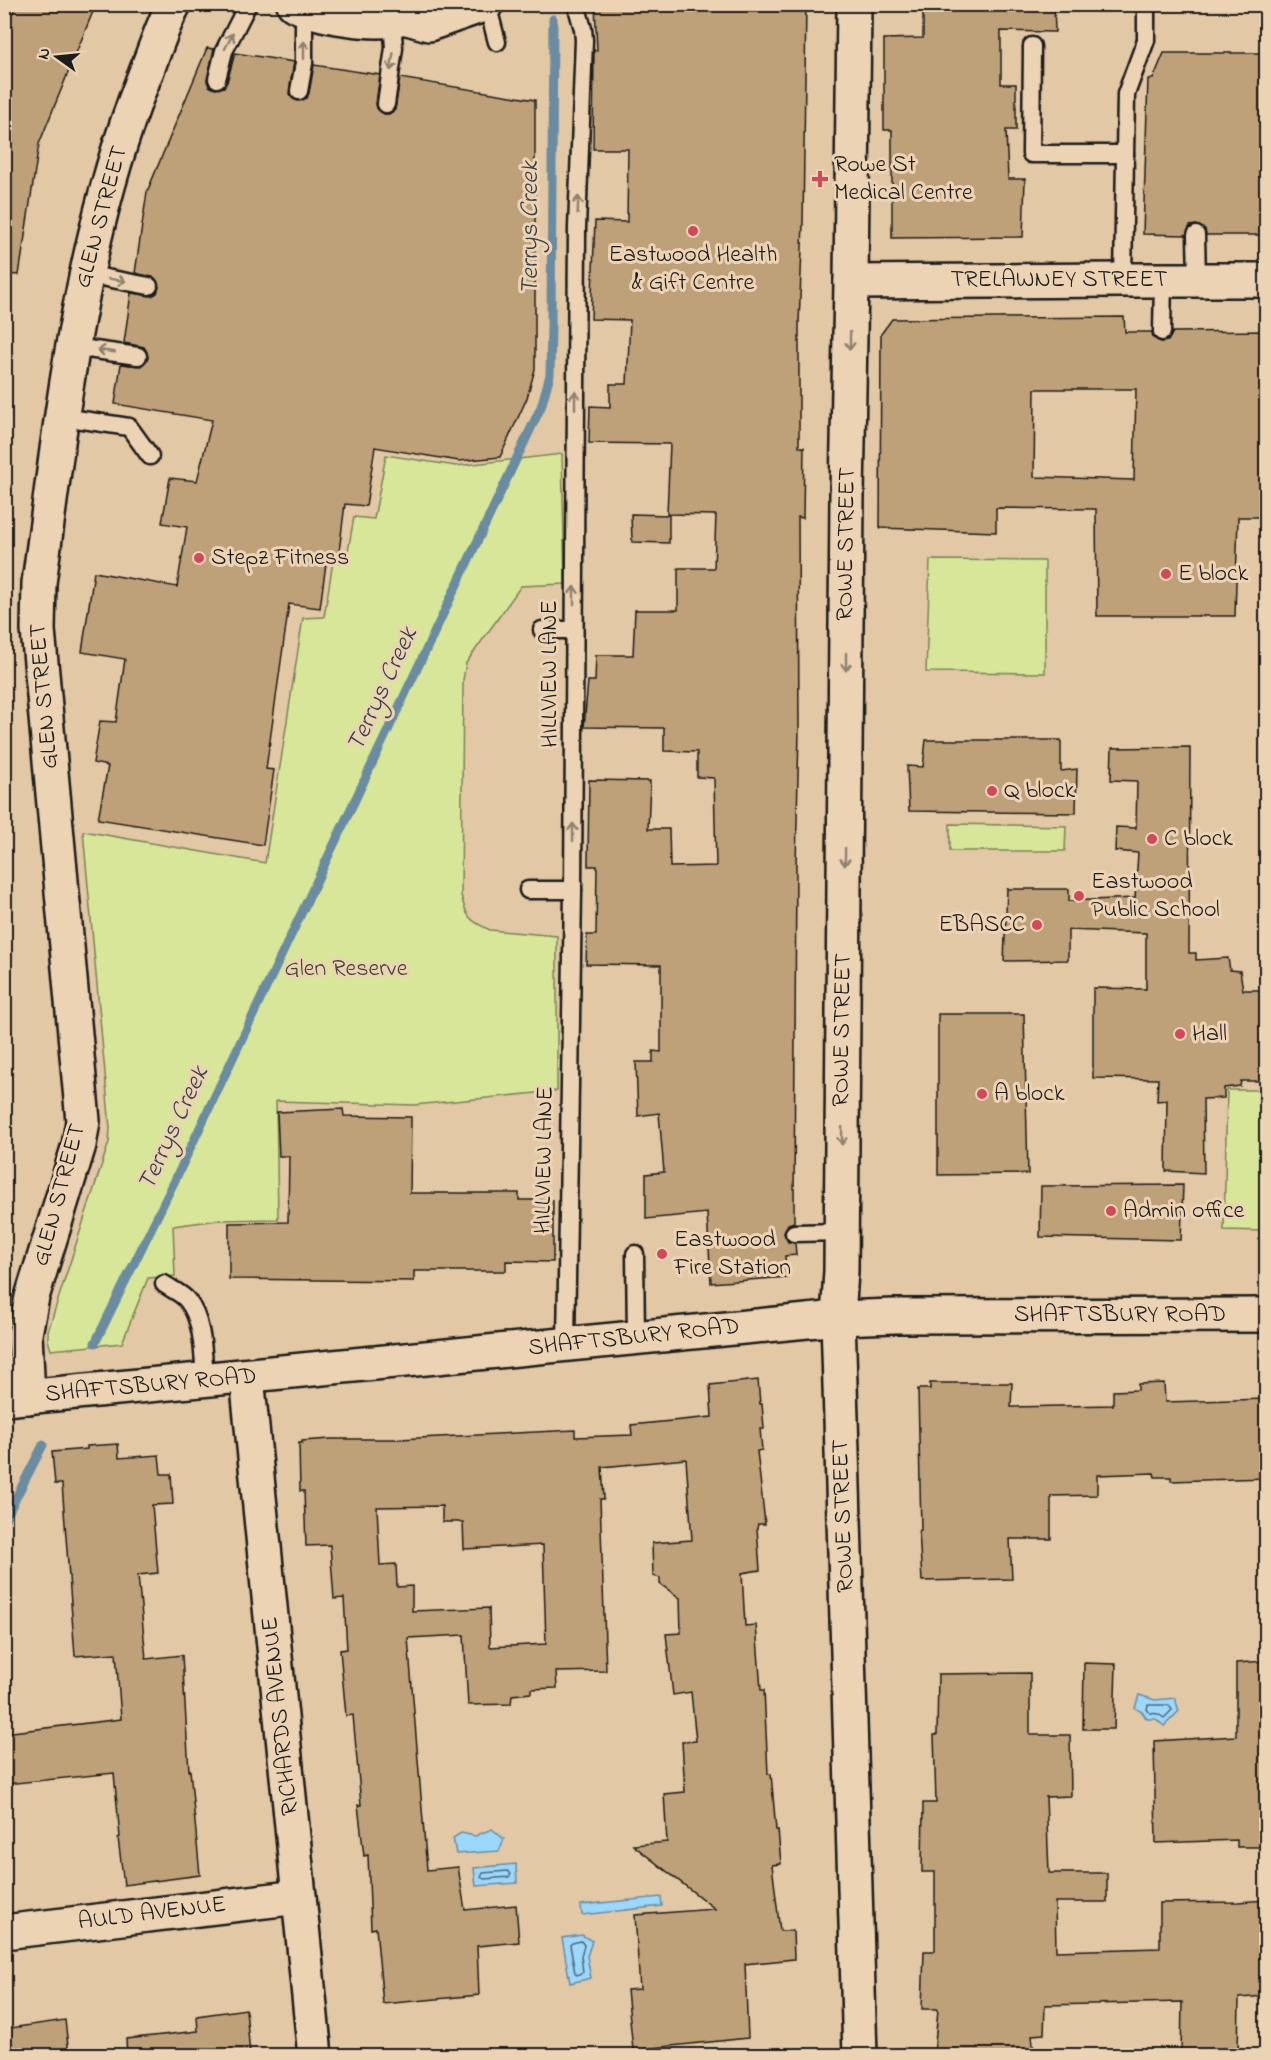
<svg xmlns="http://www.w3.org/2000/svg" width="1271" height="2060" viewBox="0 0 1271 2060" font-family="'Indie Flower',sans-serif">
<rect width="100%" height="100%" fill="#e2c8a4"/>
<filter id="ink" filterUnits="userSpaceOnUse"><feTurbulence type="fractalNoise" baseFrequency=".0167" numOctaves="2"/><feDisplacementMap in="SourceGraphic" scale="12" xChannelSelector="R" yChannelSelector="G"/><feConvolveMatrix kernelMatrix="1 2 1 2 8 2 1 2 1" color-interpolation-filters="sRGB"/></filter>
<g filter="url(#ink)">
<g fill="#d8e699" stroke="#7a815a" stroke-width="1.5">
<path d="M562,454L565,584L521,586L466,663L463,680L461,895C466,916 469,921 490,930L557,936V1091L414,1105L276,1101L278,1219L218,1220L173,1226L175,1276L148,1278L122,1343L51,1350L48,1340V1331L109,1142L110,1128L83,831L265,863L303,618L324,617L333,562L346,563L354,517L374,519L386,455L456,466Z"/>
<polygon points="930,560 1045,561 1045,673 926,672"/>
<polygon points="950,824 1066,826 1065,851 950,851"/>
<polygon points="1227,1090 1266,1090 1266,1231 1224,1230"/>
</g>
<g fill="#9cd7fc" stroke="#698ca2" stroke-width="1.5">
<polygon points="1139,1695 1155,1700 1175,1698 1179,1711 1164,1726 1156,1719 1147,1719 1142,1712 1135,1708"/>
<polygon points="492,1829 504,1839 499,1851 456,1854 453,1838 461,1833 475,1836"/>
<polygon points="516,1864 517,1883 476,1886 474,1868"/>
<polygon points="661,1897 662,1906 582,1915 581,1905"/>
<polygon points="582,1935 592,1941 587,1956 591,1978 570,1983 562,1938"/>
</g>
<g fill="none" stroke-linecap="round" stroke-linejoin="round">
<g stroke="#4f6776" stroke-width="1.5">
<polygon points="1148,1705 1169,1705 1172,1710 1164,1718 1158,1714 1150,1713 1147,1709"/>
<polygon points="508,1871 511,1874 509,1877 484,1879 481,1877 483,1873"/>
<polygon points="581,1941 584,1945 581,1956 583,1972 577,1975 575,1973 570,1945 572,1943"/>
</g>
<g stroke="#698ca2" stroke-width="9">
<polyline points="95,1343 177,1176 541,407 550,375 551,325 553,19"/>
<polyline points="4,1521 43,1445"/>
</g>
</g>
<g fill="#bea178" stroke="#1c1c1c" stroke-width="1.5" fill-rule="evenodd">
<polygon points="16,4 96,4 39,144 19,275 4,274 4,32"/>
<polygon points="595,4 806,4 803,223 799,323 799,447 804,447 803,518 798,517 799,730 796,866 794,1200 794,1222 788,1224 784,1233 788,1242 795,1243 796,1255 785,1256 787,1277 711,1283 707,1213 646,1219 646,1174 664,1172 659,1113 638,1116 636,1062 653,1062 653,1051 661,1052 661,965 586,964 587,935 596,935 597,866 588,866 589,780 650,781 648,829 669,829 670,867 716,866 714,778 697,777 697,752 664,751 664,728 584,727 588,681 595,681 596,655 633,655 635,610 678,610 678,568 714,568 716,515 667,514 670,444 589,443 590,406 610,407 610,384 627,384 630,320 591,319 595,221 627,222 628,149 593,149 594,50 597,50"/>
<polygon points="923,4 1054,4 1055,32 1001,31 1001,84 1016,84 1016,130 1006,130 1008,179 1025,179 1023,237 892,238 892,130 884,130 884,39 923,38"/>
<polygon points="207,48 214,49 207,81 209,86 215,89 224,87 227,82 235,53 294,62 289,94 293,99 298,101 307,98 309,93 314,65 380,75 376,103 377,108 384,114 389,114 395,110 400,78 535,100 535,369 527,398 500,457 459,461 375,447 366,506 345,504 339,552 327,556 320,608 289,604 266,769 274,770 263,845 98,819 108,766 93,763 100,721 116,722 125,659 82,652 94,572 177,587 187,527 162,523 170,478 197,481 212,420 115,404 121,364 141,366 148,358 147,352 144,347 124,343 131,293 152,296 157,293 159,287 155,278 135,273 147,192"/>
<polygon points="1164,53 1266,53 1266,235 1206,235 1205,229 1196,225 1190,226 1186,235 1143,234 1148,79 1153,79"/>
<path d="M1124,317L1125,332H1152L1153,338L1161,342L1168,341L1173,332L1266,331V517H1238L1235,616H1097L1096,509L996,508V532L880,528L881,334L892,319ZM1035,389H1136L1134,480L1034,477Z"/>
<polygon points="631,514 669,515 669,543 632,542"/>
<polygon points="926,740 1061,740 1061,771 1077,769 1076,813 909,811 907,766 923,767"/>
<polygon points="1190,747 1189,953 1196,953 1196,960 1228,958 1230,970 1240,971 1243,990 1266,990 1266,1081 1241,1081 1240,1086 1224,1088 1224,1098 1203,1099 1204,1173 1166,1171 1167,1100 1157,1101 1158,1079 1093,1078 1093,988 1146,989 1146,933 1068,930 1068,960 1004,961 1007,889 1069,889 1069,901 1135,898 1138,853 1115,851 1116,827 1136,828 1137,781 1111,780 1112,748"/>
<polygon points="938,1014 1024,1014 1028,1174 938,1175"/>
<polygon points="343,1109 344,1116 411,1117 410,1193 519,1193 519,1200 553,1200 553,1262 506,1261 506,1271 414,1271 414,1281 229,1279 229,1223 288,1222 289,1156 279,1156 277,1112"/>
<polygon points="1183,1185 1181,1240 1040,1237 1041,1186"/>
<path d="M758,1380L760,1404H762L764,1429H760L762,1450L757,1451L765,1524H758L757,1528L760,1570L742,1573L745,1626L756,1625L761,1690H764L768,1774H771L776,1830H778L781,1864L772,1865L780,1931H793L794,1959L745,1964L748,2038L633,2050L627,1990L640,1989L635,1915L715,1909L633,1845L667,1842L664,1794L685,1792L682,1742L696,1741L691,1692L673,1695L666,1634L681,1633L680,1598L660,1584V1578L653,1576L652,1543L692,1540L686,1459L602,1467L604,1499H600L606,1671L556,1672L557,1688L531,1689V1693L512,1695L511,1704L468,1705L464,1635L408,1638L427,1870L458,1867L465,1910L516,1905L519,1942L477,1946L479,1995L383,2004L376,1928L371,1929L368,1855L364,1856L358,1805H361L353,1715L346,1716L340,1650L347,1649L344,1598L334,1599L330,1545L306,1546L304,1491H300L299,1443H302V1441L331,1439H399L575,1430V1437L632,1435L631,1425L712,1417L710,1385ZM442,1506V1522H463L464,1549L543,1545L546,1644L490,1647L489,1608L412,1611V1586L397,1587L396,1564L380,1565L377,1507Z"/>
<polygon points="930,1383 1012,1383 1011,1407 1113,1405 1113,1391 1138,1390 1138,1384 1164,1383 1165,1402 1266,1399 1266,1478 1171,1481 1171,1477 1155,1477 1154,1473 1097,1475 1097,1495 1051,1496 1051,1539 1010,1539 1012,1579 922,1581 919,1531 921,1530 918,1389 930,1389"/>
<polygon points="118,1444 119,1458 159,1455 161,1474 171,1474 173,1504 152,1505 158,1573 138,1575 146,1659 182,1655 189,1771 190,1770 200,1875 124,1885 118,1838 120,1837 114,1773 6,1784 4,1753 4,1733 121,1719 116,1653 75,1656 62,1484 55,1484 52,1452 87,1449 87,1446"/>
<polygon points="1266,1661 1266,1847 1237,1847 1237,1840 1156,1843 1154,1741 1236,1736 1236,1663"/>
<polygon points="1084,1663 1116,1664 1114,1729 1083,1729"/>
<polygon points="1030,1673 1030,1735 1070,1735 1071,1796 1046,1797 1049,1873 1107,1873 1107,1902 1055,1902 1056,1951 1160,1948 1160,1903 1238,1902 1266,1900 1266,1996 1239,1998 1238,2055 1181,2055 1182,2002 1045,2005 1044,2034 1032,2035 1034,2055 934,2055 938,2009 922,2009 924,1951 935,1951 935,1872 922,1872 923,1803 936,1803 934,1735 937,1735 938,1674"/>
<polygon points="246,2009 250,2055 127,2055 126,2039 198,2031 197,2016"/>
<polygon points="65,2020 69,2055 4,2055 4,2029"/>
</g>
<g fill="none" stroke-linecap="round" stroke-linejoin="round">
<defs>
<g id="service">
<polyline points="487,4 497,42"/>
<polyline points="1032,46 1031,154 1125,154"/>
<polyline points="217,79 224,51 248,4"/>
<polyline points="299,91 304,63 304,9"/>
<polyline points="386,104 394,48 392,20"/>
<polyline points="1196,235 1197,280"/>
<polyline points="85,274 149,286"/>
<polyline points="1123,280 1126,94 1146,40 1146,4"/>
<polyline points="1162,332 1163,280"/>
<polyline points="73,347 138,356"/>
<polyline points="63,417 129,427 150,456"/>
<polyline points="542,630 574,630"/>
<polyline points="528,890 573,890"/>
<polyline points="794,1233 841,1232"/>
<polyline points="635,1254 636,1337"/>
<path d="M164,1284C171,1289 181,1293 187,1300C204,1321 203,1355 205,1381"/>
<polyline points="566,1344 573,890 577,228 584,40 583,29 576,4"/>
</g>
<g id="minor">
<polyline points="851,282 847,495 841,1271 838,1318 860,2056"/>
<polyline points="247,1377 315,2056"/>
<path d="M28,1397L25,1334L32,1297L79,1145L83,1121L38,630L39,583C62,414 80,241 143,80C153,56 161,28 174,4"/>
<polyline points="4,1932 299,1897"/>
</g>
<g id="tertiary">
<path d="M294,4C319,16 375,26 401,18C408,16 415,9 421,4"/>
<polyline points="854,4 851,282 1123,280 1266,280"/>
<polyline points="404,17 429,24 486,4"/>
<polyline points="4,1399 838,1318 894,1316 1266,1315"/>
</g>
</defs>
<use href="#service" stroke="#1c1c1c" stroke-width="21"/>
<use href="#minor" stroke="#1c1c1c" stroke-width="38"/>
<use href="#tertiary" stroke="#1c1c1c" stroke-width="38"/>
<use href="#service" stroke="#ecd3b4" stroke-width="16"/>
<use href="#minor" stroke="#ecd3b4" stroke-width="33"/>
<use href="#tertiary" stroke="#ecd3b4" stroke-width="33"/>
</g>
<defs><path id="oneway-shaft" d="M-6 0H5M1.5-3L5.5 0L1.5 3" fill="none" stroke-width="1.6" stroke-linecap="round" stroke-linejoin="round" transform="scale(1.5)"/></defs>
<g stroke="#8e8170">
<use href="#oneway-shaft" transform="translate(229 41) rotate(-63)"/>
<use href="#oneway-shaft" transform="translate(304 50) rotate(-90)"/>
<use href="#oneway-shaft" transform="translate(392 62) rotate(99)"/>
<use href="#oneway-shaft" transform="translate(578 205) rotate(-88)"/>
<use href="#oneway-shaft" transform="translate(117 280) rotate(9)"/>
<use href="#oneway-shaft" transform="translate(850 341) rotate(91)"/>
<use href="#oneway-shaft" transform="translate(106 351) rotate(-172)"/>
<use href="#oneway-shaft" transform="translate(575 400) rotate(-90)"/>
<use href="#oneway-shaft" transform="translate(574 595) rotate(-90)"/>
<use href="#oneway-shaft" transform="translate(846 662) rotate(90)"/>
<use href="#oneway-shaft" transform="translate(573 832) rotate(-90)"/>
<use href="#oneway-shaft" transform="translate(845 857) rotate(91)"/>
<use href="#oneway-shaft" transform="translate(842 1136) rotate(91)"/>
</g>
</g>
<g fill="#d1495b" stroke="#ecd3b4" stroke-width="2">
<path d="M817 170h6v6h6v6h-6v6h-6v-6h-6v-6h6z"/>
<circle cx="693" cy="231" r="6"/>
<circle cx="199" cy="558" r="6"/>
<circle cx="1166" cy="574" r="6"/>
<circle cx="992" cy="791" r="6"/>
<circle cx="1152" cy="839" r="6"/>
<circle cx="1079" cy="896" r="6"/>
<circle cx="1037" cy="925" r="6"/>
<circle cx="1180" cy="1034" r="6"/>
<circle cx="982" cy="1094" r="6"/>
<circle cx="1111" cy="1211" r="6"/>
<circle cx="662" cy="1254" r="6"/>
</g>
<g text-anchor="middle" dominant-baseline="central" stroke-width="6" stroke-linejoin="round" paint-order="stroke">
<g font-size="24" fill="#1c1c1c" stroke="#ecd3b4" text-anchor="start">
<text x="834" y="165">Rowe St<tspan x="834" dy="28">Medical Centre</tspan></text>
<text x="693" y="255" text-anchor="middle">Eastwood Health<tspan x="693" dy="28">&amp; Gift Centre</tspan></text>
<text x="211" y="558">Stepz Fitness</text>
<text x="1178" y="574">E block</text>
<text x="1004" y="791">Q block</text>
<text x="1164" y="839">C block</text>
<text x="1091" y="882">Eastwood<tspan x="1091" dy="28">Public School</tspan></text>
<text x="1025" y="925" text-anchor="end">EBASCC</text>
<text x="1192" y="1034">Hall</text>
<text x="994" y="1094">A block</text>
<text x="1123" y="1211">Admin office</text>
<text x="674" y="1240">Eastwood<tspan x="674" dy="28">Fire Station</tspan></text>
</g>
<g font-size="24" fill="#1c1c1c" stroke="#ecd3b4">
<text transform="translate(102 217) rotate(-75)">GLEN STREET</text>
<text x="1059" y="280">TRELAWNEY STREET</text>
<text transform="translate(847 544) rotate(-89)">ROWE STREET</text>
<text transform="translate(550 674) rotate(-90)">HILLVIEW LANE</text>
<text transform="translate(45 696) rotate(-95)">GLEN STREET</text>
<text transform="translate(843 1030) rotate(-89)">ROWE STREET</text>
<text transform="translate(545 1160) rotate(-89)">HILLVIEW LANE</text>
<text transform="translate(60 1195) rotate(-75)">GLEN STREET</text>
<text x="1120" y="1315">SHAFTSBURY ROAD</text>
<text transform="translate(634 1338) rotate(-6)">SHAFTSBURY ROAD</text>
<text transform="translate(151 1386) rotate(-5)">SHAFTSBURY ROAD</text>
<text transform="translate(844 1516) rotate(-92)">ROWE STREET</text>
<text transform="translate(281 1716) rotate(-96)">RICHARDS AVENUE</text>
<text transform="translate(152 1914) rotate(-7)">AULD AVENUE</text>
</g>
<g font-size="24" fill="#424435" stroke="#ecd3b4">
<text x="346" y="969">Glen Reserve</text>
</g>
<g font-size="26" font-style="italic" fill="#364149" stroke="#ecd3b4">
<text transform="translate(531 228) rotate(-90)">Terrys Creek</text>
<text transform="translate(383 690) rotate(-65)">Terrys Creek</text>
<text transform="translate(174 1129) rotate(-65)">Terrys Creek</text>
</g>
</g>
<rect width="1271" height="2060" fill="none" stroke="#ecd3b4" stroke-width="24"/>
<rect x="12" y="12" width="1247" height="2036" fill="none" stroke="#1c1c1c" stroke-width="2" filter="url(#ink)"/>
<g transform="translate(57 57) rotate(285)" stroke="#ecd3b4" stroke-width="4.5" paint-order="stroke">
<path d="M0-4.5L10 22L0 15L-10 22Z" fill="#1c1c1c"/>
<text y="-9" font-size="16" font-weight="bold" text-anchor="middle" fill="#1c1c1c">N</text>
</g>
</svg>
